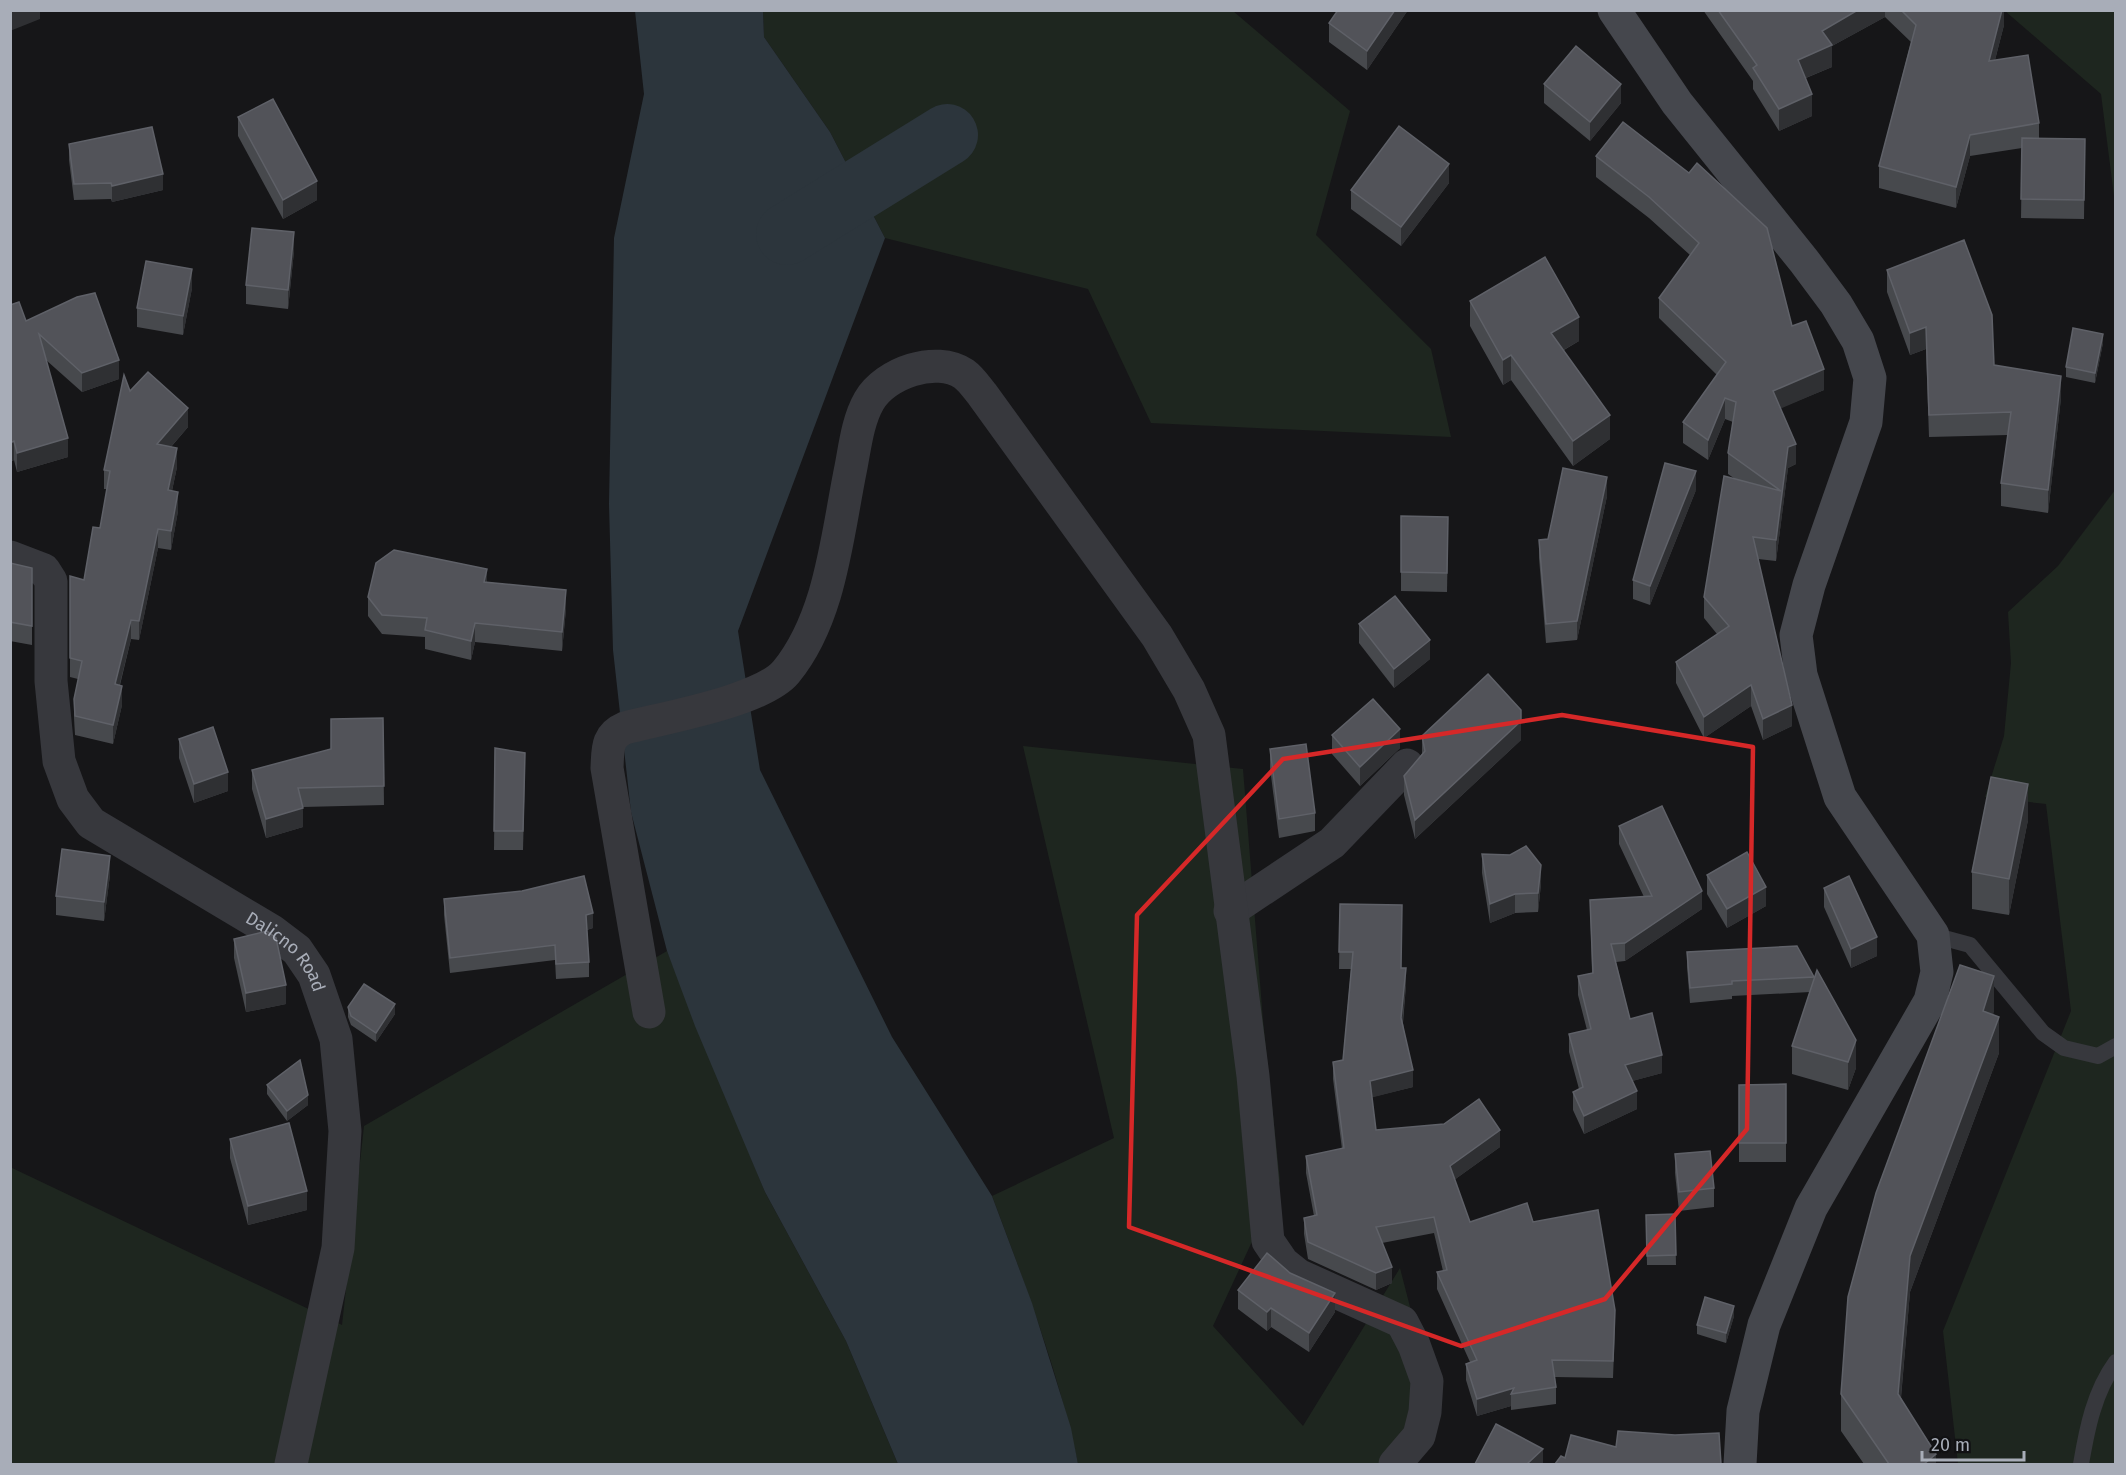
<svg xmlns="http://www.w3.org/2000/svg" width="2126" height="1475" viewBox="0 0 2126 1475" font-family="'Fira Sans',sans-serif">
<rect width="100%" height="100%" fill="#161618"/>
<g fill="#1e261f">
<polygon points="763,11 1233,11 1350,111 1316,235 1431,349 1451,437 1151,423 1088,289 885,238 830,132 764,37"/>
<polygon points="2005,11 2115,11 2115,204 2101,94"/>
<polygon points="2115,490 2115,1464 1958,1464 1943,1331 2071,1011 2046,804 1985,797 2004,736 2011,663 2008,612 2058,566"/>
<path d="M1023,746L1243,769L1263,1020L1280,1181L1213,1326L1303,1426L1400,1268L1435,1404L1389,1464H1078C1059,1373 1025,1284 992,1196L1114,1138Z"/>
<polygon points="667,951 765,1192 846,1341 898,1464 11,1464 10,1167 342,1325 364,1126"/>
</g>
<polygon fill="#2c353c" points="635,11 763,11 764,37 830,132 885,238 738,631 760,770 892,1037 992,1196 1032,1303 1071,1428 1078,1464 898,1464 846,1341 765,1192 695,1026 667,951 631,812 613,650 609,504 614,238 644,94"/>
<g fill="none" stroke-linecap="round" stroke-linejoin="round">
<polyline stroke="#2c353c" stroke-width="62" points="787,234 947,135"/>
<g stroke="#37383d" stroke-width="16">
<polyline points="1933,935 1970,945 2043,1033 2064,1048 2098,1056 2116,1046"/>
<path d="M2081,1464C2087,1429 2094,1392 2116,1362"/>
</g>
<g stroke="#37383d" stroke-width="33">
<path id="s1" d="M10,557L44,570L51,581V681L59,761L73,799L91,823L272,931L297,950L314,975L336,1039L345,1131L338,1248L291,1464"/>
<polyline points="1230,911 1332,843 1407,765"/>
<path d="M649,1012L607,768C608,750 606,736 625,728C663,718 762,701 786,672C831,617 837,535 851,467C855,446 858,420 869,401C885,373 936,355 964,374C971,379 977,388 982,394L1157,636L1189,690L1209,735L1253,1076L1268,1241L1283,1263L1298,1275L1402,1322L1414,1345L1427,1381L1425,1412L1419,1436L1395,1464"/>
</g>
<polyline stroke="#45474d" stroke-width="33" points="1614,10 1677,103 1804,261 1836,304 1858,341 1870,378 1866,422 1809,585 1796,635 1801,675 1840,797 1933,935 1937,972 1930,1001 1811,1208 1764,1325 1743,1411 1740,1464"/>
</g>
<g fill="#47494d">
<polygon points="1408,10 1367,70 1329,42 1329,23"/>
<polygon points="1703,10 2004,10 2004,25 1995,60 2039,123 2039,139 2085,139 2084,219 2021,218 2022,148 1970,156 1956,208 1879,188 1879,166 1911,42 1885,17 1832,46 1832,67 1806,78 1812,116 1779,131 1753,89 1753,81"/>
<polygon points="1544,84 1621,103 1590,141 1544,103"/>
<polygon points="238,117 317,200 283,219 238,136"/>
<polygon points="1623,122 1792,326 1824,390 1780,408 1796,464 1788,468 1776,561 1758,559 1792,726 1763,740 1751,706 1704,738 1676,683 1676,662 1717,634 1704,618 1704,597 1735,479 1728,474 1728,453 1733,422 1725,419 1708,460 1683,443 1683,422 1717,375 1659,318 1659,298 1690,255 1649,218 1596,177 1596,156"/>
<polygon points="69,144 163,190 112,202 111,199 74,200 69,160"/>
<polygon points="1449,183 1401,246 1351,209 1351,190"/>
<polygon points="294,251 288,309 246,304 246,285"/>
<polygon points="1887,270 1994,365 2061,398 2048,513 2001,506 2001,483 2008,435 1929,437 1926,349 1910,355 1887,292"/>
<polygon points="192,288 183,335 137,327 137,308"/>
<polygon points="1470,301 1579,341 1564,350 1610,439 1573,466 1511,380 1503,385 1470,326"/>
<polygon points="10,305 26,321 119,379 82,392 46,360 68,457 17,472 14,460 10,462"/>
<polygon points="2103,343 2095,383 2066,377 2066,367"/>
<polygon points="130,391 188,427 171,447 177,467 172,491 178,511 171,550 158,548 139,640 131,639 120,685 122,705 113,744 75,735 74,718 74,699 78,679 70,677 70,576 84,580 100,528 107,489 104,489 104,470"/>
<polygon points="1696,490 1650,605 1633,599 1633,580"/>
<polygon points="1607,496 1577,640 1546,643 1539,558 1539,540 1548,539"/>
<polygon points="1401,516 1448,536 1447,592 1401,591"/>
<polygon points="10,563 32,568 32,645 10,641"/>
<polygon points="487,582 566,609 562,651 475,642 471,660 425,649 425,637 382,634 368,616 368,597"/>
<polygon points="1359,624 1430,659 1394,688 1359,643"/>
<polygon points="383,718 384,805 303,807 303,827 266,838 252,789 252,770 331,749"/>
<polygon points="1332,735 1400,748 1360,786 1332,754"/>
<polygon points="1422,736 1521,740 1415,839 1404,795 1404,776 1422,754"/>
<polygon points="179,739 228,791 194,803 179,758"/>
<polygon points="495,748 525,772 523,850 494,850"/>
<polygon points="1270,749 1315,813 1315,831 1279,838 1270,768"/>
<polygon points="2028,820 2009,915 1972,909 1972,872"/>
<polygon points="1619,826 1702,909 1625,961 1616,962 1630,1019 1662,1073 1632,1081 1637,1109 1584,1134 1573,1110 1573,1092 1579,1089 1569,1052 1569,1034 1587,1030 1578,995 1578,976 1592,973 1590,900 1644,897 1619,844"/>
<polygon points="1482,854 1541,884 1538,912 1515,913 1490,923 1482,873"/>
<polygon points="110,875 104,921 56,915 56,896"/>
<polygon points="1707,875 1766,906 1727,928 1707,894"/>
<polygon points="1824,888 1877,956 1851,968 1824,907"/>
<polygon points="444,899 593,928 587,930 589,962 589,977 556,979 555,960 450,973 444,915"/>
<polygon points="1340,904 1401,968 1406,985 1403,1023 1413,1087 1372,1097 1376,1130 1500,1147 1454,1180 1470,1222 1533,1222 1615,1327 1613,1378 1555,1377 1556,1387 1556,1404 1511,1410 1511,1406 1477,1416 1466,1380 1466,1364 1470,1362 1437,1289 1437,1272 1443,1271 1434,1233 1382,1243 1392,1283 1376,1290 1308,1259 1304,1234 1304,1218 1314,1216 1306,1173 1306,1156 1342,1149 1333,1079 1333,1062 1343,1060 1351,969 1339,969"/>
<polygon points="234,939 286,1004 246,1012 234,958"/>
<polygon points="1687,952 1814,977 1814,980 1856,1068 1848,1090 1792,1074 1792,1046 1810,992 1732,996 1732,999 1690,1003 1687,967"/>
<polygon points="348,1007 395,1014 376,1042 351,1025 348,1017"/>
<polygon points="1994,1012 1993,1014 1999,1053 1910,1292 1901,1398 1936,1464 1864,1464 1841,1431 1841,1394"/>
<polygon points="1786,1084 1786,1162 1739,1162 1739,1085"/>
<polygon points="267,1085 308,1105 287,1121 267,1094"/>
<polygon points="230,1139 307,1210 248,1225 230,1158"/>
<polygon points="1675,1154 1714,1188 1714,1207 1679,1211 1675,1173"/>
<polygon points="1675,1214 1676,1265 1647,1265 1646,1215"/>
<polygon points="1238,1290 1335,1312 1309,1352 1271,1327 1267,1331 1238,1309"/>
<polygon points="1734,1316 1726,1343 1697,1334 1697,1325"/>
</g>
<g fill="#2f3033">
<polygon points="15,10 40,10 40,19 10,31 10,12"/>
<polygon points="1395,10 1408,10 1367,70 1367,51"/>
<polygon points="1858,10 1885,10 1885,17 1832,46 1832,67 1798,81 1798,60 1822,31"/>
<polygon points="2002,10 2004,10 2004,25 1989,83 1989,61"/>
<polygon points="1621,84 1621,103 1590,141 1590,122"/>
<polygon points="1812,94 1812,116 1779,131 1779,109"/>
<polygon points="1970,135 1970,156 1956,208 1956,187"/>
<polygon points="1449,164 1449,183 1401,246 1401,227"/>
<polygon points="163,174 163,190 112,202 112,186"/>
<polygon points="317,181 317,200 283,219 283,200"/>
<polygon points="294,232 294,251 288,309 288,290"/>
<polygon points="192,269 192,288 183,335 183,316"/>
<polygon points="1579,317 1579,341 1551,357 1551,333"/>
<polygon points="1926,327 1926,349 1910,355 1910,333"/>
<polygon points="2103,334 2103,343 2095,383 2095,373"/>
<polygon points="1511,355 1511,380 1503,385 1503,360"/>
<polygon points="119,360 119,379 82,392 82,373"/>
<polygon points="1824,369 1824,390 1773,412 1773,391"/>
<polygon points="2061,376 2061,398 2048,513 2048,490"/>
<polygon points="1725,398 1725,419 1708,460 1708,440"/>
<polygon points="188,408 188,427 157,463 157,444"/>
<polygon points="1610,415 1610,439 1573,466 1573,441"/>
<polygon points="68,438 68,457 17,472 17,453"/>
<polygon points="14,441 14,460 10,462 10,443"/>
<polygon points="1796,444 1796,464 1788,468 1776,561 1776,540 1788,447"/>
<polygon points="177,448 177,467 168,509 168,490"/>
<polygon points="1696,471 1696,490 1650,605 1650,586"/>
<polygon points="1607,477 1607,496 1577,640 1577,621"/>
<polygon points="178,492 178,511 171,550 171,531"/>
<polygon points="158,529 158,548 139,640 139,621"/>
<polygon points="487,569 487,588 484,582"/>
<polygon points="566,590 566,609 562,651 562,632"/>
<polygon points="131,620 131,639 115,703 115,684"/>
<polygon points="475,623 475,642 471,660 471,641"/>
<polygon points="1430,640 1430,659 1394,688 1394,669"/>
<polygon points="1751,685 1751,706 1704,738 1704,717"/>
<polygon points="122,686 122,705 113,744 113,725"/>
<polygon points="1792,705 1792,726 1763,740 1763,719"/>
<polygon points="1521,721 1521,740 1415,839 1415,820"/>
<polygon points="1400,729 1400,748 1360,786 1360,767"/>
<polygon points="228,772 228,791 194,803 194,784"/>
<polygon points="2028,784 2028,820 2009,915 2009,879"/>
<polygon points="303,808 303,827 266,838 266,819"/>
<polygon points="110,856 110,875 104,921 104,902"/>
<polygon points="1541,865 1541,884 1538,912 1538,893"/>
<polygon points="1766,887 1766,906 1727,928 1727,909"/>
<polygon points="1702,891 1702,909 1625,961 1625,943"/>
<polygon points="1515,894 1515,913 1490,923 1490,904"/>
<polygon points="593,913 593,928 586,930 586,915"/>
<polygon points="1877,937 1877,956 1851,968 1851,949"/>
<polygon points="1406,968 1406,985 1401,1035 1401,1018"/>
<polygon points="1994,976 1994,1012 1983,1047 1983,1011"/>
<polygon points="286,985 286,1004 246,1012 246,993"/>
<polygon points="395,1004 395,1014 376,1042 376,1033"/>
<polygon points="1999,1017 1999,1053 1910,1292 1898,1430 1898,1394 1910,1256"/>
<polygon points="1856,1040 1856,1068 1848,1090 1848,1062"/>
<polygon points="1662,1055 1662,1073 1625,1083 1625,1065"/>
<polygon points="1413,1070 1413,1087 1370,1098 1370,1081"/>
<polygon points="1637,1091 1637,1109 1584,1134 1584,1116"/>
<polygon points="308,1095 308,1105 287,1121 287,1111"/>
<polygon points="1500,1130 1500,1147 1450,1183 1450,1166"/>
<polygon points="307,1191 307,1210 248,1225 248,1206"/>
<polygon points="1392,1267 1392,1283 1376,1290 1376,1273"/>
<polygon points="1335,1293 1335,1312 1309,1352 1309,1333"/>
<polygon points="1734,1306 1734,1316 1726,1343 1726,1333"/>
<polygon points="1271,1308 1271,1327 1267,1331 1267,1312"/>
<polygon points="1514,1388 1511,1394 1511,1406 1477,1416 1477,1399"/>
<polygon points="1543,1449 1543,1464 1527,1464"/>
<polygon points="1936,1454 1936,1464 1924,1464"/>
</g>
<g fill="#525359" stroke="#5f6168" stroke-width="1.5">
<polygon points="1338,10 1395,10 1367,51 1329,23"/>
<polygon points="1718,10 1858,10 1822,31 1832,45 1798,60 1812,94 1779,109 1753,68 1757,65"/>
<polygon points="1901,10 2002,10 1989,61 2028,55 2039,123 1970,135 1956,187 1879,166 1916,25"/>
<polygon points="1576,46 1621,84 1590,122 1544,84"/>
<polygon points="273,99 317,181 283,200 238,117"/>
<polygon points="1623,122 1689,173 1697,163 1767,228 1792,326 1806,321 1824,369 1773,391 1796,444 1788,447 1776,540 1753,537 1792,705 1763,719 1751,685 1704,717 1676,662 1729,626 1704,597 1724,476 1781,491 1728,453 1736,402 1725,398 1708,440 1683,422 1726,362 1659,298 1699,243 1649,197 1596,156"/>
<polygon points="1399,126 1449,164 1401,227 1351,190"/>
<polygon points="152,127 163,174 112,186 111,183 74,184 69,144"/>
<polygon points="2022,138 2085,139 2084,200 2021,199"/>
<polygon points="252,228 294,232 288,290 246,285"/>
<polygon points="1964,240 1992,315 1994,365 2061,376 2048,490 2001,483 2011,412 1929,415 1926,327 1910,333 1887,270"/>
<polygon points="1545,257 1579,317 1551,333 1610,415 1573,441 1511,355 1503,360 1470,301"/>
<polygon points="146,261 192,269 183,316 137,308"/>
<polygon points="95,293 119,360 82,373 39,334 68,438 17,453 14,441 10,443 10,305 19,302 26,321 77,297"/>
<polygon points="2073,328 2103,334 2095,373 2066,367"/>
<polygon points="148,372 188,408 157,444 177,448 168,490 178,492 171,531 158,529 139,621 131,620 115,684 122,686 113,725 75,716 74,699 82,661 70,658 70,576 84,580 93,527 100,528 110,471 104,470 124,375 130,391"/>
<polygon points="1665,463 1696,471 1650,586 1633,580"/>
<polygon points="1563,468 1607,477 1577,621 1546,624 1539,540 1548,539"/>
<polygon points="1401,516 1448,517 1447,573 1401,572"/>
<polygon points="394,550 487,569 484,582 566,590 562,632 475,623 471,641 425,630 427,618 382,615 368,597 376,563"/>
<polygon points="10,563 32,568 32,626 10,622"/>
<polygon points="1395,596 1430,640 1394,669 1359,624"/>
<polygon points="1488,674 1521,710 1521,721 1415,820 1404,776 1425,751 1422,736"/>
<polygon points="1373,699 1400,729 1360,767 1332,735"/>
<polygon points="383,718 384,786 298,788 303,808 266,819 252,770 331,749 331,719"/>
<polygon points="213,727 228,772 194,784 179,739"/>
<polygon points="1306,744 1315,813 1279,819 1270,749"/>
<polygon points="495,748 525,753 523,831 494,831"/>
<polygon points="1991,777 2028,784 2009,879 1972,872"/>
<polygon points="1662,806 1702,891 1625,943 1611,944 1630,1019 1652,1013 1662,1055 1625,1065 1637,1091 1584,1116 1573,1092 1583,1087 1569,1034 1591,1029 1578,976 1593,973 1590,900 1652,896 1619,826"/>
<polygon points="1526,846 1541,865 1538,893 1515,894 1490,904 1482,854 1510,855"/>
<polygon points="62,849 110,856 104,902 56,896"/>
<polygon points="1747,852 1766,887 1727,909 1707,875"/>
<polygon points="584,876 593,913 586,915 589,962 556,964 555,945 450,958 444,899 522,891"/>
<polygon points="1849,876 1877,937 1851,949 1824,888"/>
<polygon points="1340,904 1402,905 1401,968 1406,968 1401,1018 1413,1070 1370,1081 1376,1130 1444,1124 1479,1099 1500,1130 1450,1166 1470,1222 1527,1203 1533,1222 1598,1210 1615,1310 1613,1361 1552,1360 1556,1387 1511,1394 1514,1388 1477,1399 1466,1364 1477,1360 1437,1272 1447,1270 1434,1217 1376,1227 1392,1267 1376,1273 1308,1242 1304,1218 1317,1215 1306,1156 1344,1148 1333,1062 1343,1060 1353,952 1339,952"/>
<polygon points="267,931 276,938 286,985 246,993 234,939"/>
<polygon points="1797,946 1814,977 1732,981 1732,984 1690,988 1687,952"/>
<polygon points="1960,965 1994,976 1983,1011 1999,1017 1910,1256 1898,1394 1936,1454 1924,1464 1889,1464 1841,1394 1848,1297 1876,1193"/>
<polygon points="1817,970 1856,1040 1848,1062 1792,1046"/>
<polygon points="364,984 395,1004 376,1033 351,1016 348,1007"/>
<polygon points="300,1060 308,1095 287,1111 267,1085"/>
<polygon points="1786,1084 1786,1143 1739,1143 1739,1085"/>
<polygon points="289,1123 307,1191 248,1206 230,1139"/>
<polygon points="1710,1151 1714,1188 1679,1192 1675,1154"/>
<polygon points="1675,1214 1676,1255 1647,1256 1646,1215"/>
<polygon points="1267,1253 1290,1273 1335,1293 1309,1333 1271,1308 1267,1312 1238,1290"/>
<polygon points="1705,1297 1734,1306 1726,1333 1697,1325"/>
<polygon points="1496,1424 1543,1449 1527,1464 1475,1464"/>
<polygon points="1618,1431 1675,1435 1719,1433 1721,1464 1555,1464 1561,1456 1565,1458 1571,1435 1616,1447"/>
</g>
<path fill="none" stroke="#d62828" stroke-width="4.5" stroke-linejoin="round" d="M1562,715L1753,747L1747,1129L1605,1299L1461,1346L1129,1227L1137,915L1283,759Z"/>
<g text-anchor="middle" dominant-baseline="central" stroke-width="4.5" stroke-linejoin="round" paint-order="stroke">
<g font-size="18" fill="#a8adb8" stroke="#111113">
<text stroke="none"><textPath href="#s1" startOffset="536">Dalicno Road</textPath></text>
</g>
</g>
<rect width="2126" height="1475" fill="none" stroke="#a8adb8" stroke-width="24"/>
<path d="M1922 1451v9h102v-9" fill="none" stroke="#a8adb8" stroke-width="3"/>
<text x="1931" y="1451" font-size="18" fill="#a8adb8" stroke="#111113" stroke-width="4.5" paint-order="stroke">20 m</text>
</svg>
